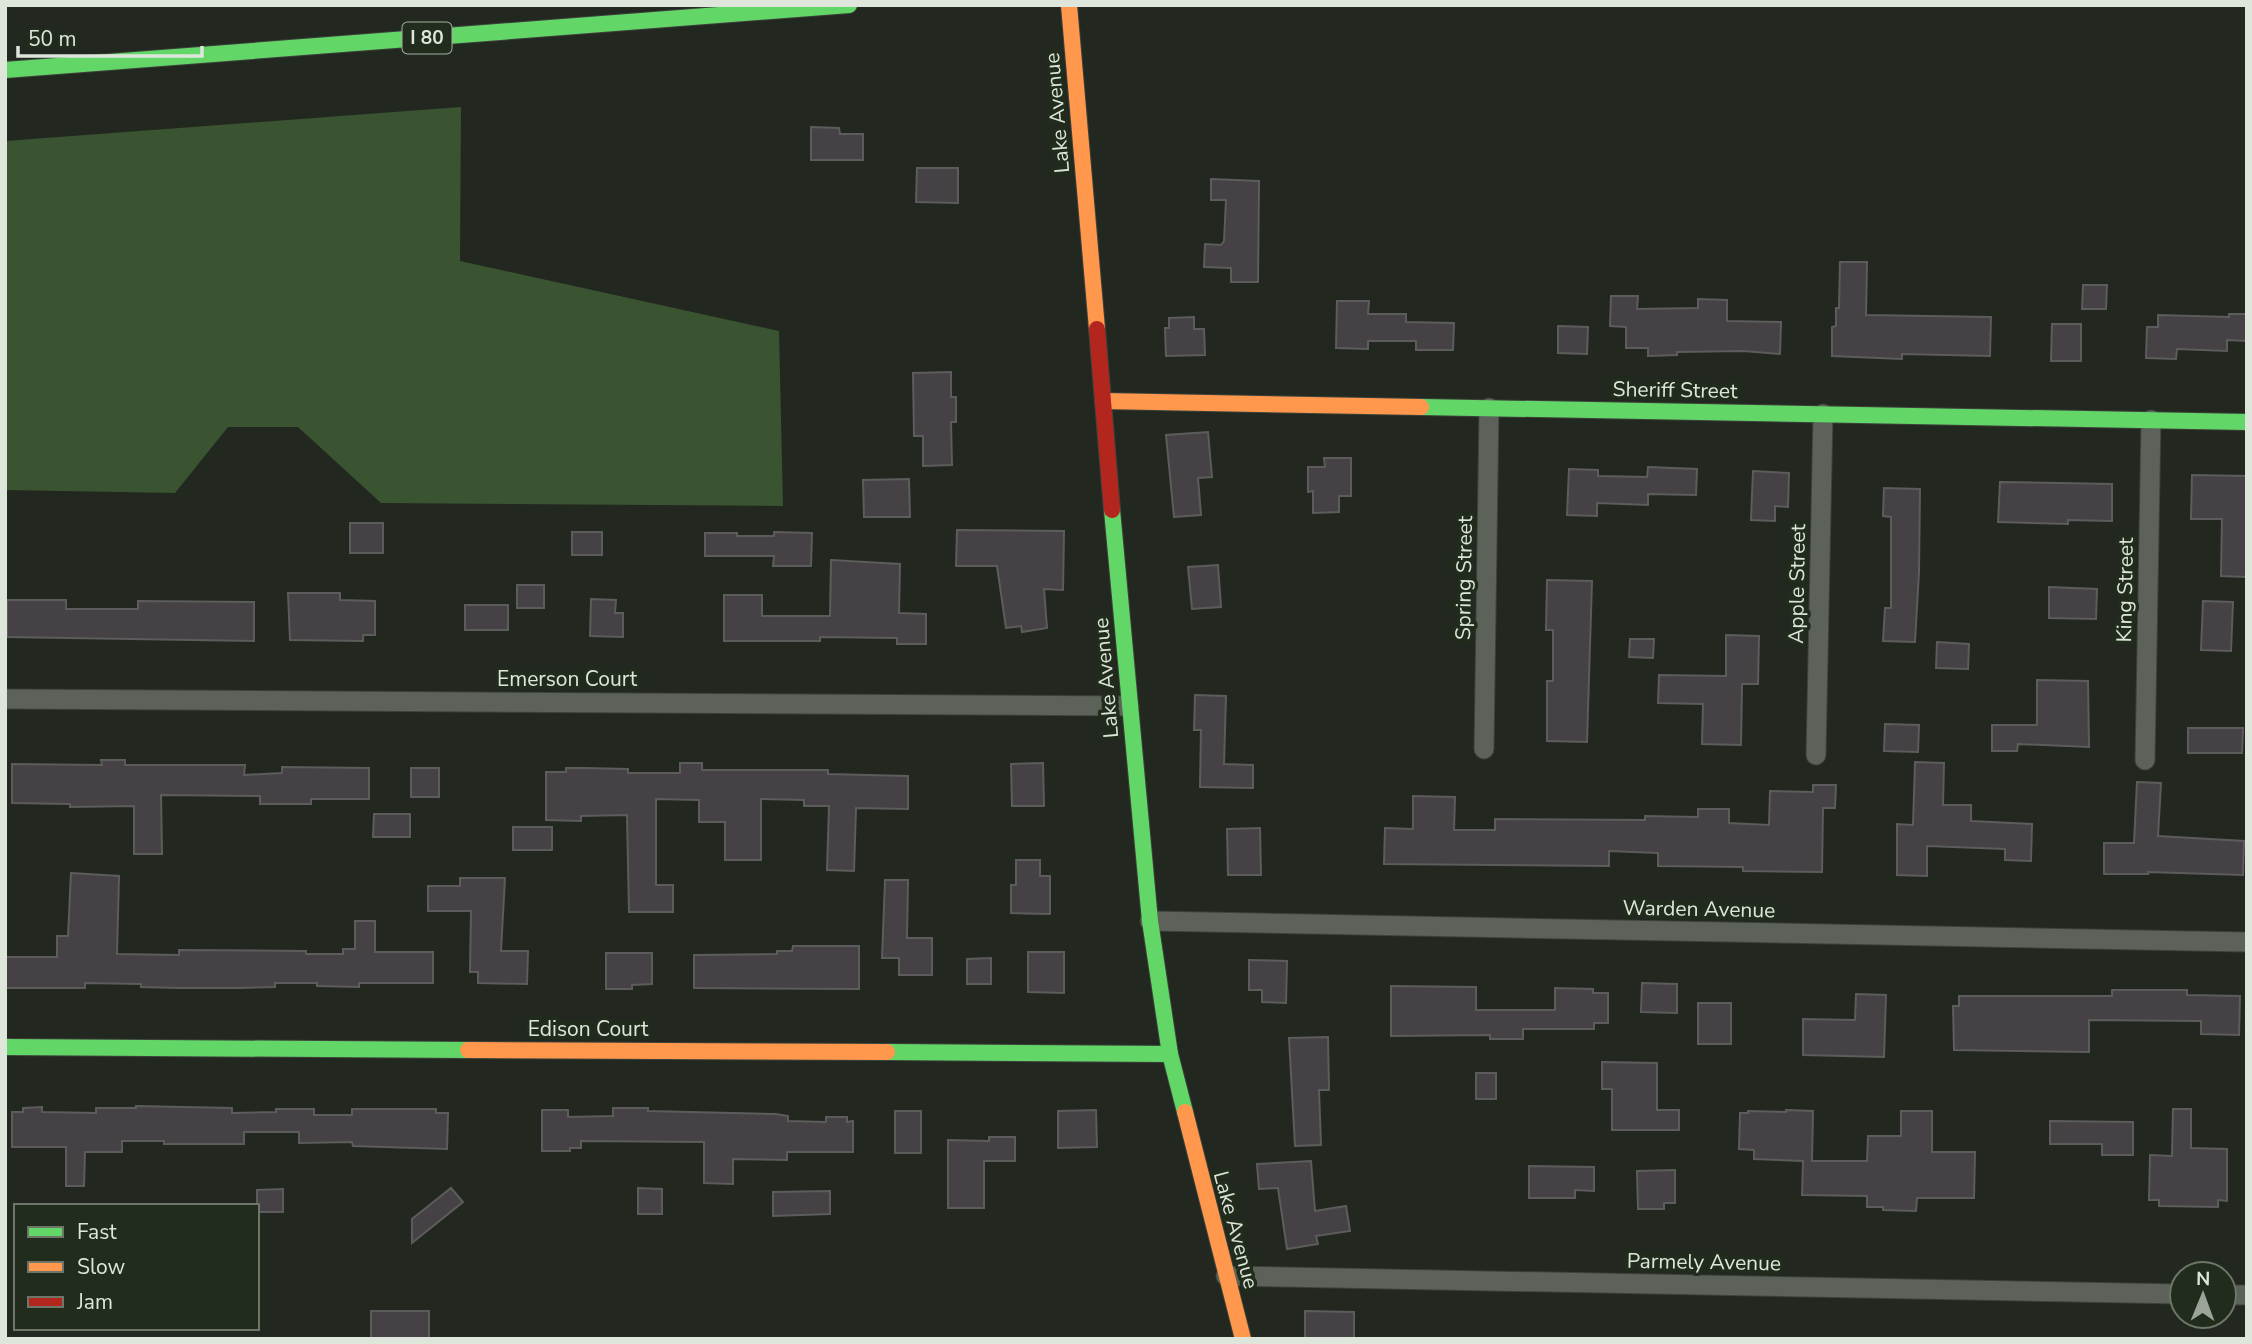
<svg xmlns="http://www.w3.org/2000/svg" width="2252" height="1344" viewBox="0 0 2252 1344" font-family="'Nunito Sans',sans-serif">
<rect width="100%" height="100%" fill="#222820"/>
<polygon fill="#3a5330" points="461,107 460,261 779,331 783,506 381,503 298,427 228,427 175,493 5,490 5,141"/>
<g fill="#464144" stroke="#5d5c5c" stroke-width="2">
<polygon points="811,127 839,128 840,134 863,134 863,160 811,160"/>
<polygon points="917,168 958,168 958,203 916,202"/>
<polygon points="1211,179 1259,181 1258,282 1231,282 1231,268 1204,267 1205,244 1221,245 1224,241 1226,200 1211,200"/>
<polygon points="1840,262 1867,262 1866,315 1991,317 1990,356 1902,354 1902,359 1832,356 1832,327 1836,326 1836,308 1839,308"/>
<polygon points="2083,285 2107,285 2106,309 2082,309"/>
<polygon points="1611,296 1638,296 1637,309 1698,308 1698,299 1727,300 1727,321 1781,322 1780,354 1743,351 1677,352 1677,355 1648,356 1648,348 1626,348 1626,327 1610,326"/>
<polygon points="1337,301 1369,301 1368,314 1406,314 1406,322 1454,323 1453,350 1416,350 1416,341 1368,341 1368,349 1336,348"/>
<polygon points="2229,314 2247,314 2247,341 2227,340 2227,351 2177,349 2176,359 2146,358 2147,327 2158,327 2158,315 2229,317"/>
<polygon points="1194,317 1194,329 1204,329 1205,355 1166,356 1165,328 1169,328 1169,318"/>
<polygon points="2052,324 2081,324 2081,361 2051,361"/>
<polygon points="1558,326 1588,327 1587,354 1558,353"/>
<polygon points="951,372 951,397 956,397 956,422 951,422 952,465 923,466 923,436 914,436 913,373"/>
<polygon points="1208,432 1212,477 1198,478 1201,515 1174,517 1166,435"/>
<polygon points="1324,458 1351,458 1351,496 1339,496 1339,512 1313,513 1313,491 1308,492 1308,467 1325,467"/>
<polygon points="1648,467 1697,469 1696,495 1648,494 1648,505 1597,503 1597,516 1567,515 1569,469 1598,470 1598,476 1647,477"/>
<polygon points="1753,471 1789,473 1788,507 1775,506 1775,521 1751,520"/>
<polygon points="2192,475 2247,476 2247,577 2221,576 2222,519 2191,519"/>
<polygon points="909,479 910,517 864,517 863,480"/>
<polygon points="2000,482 2112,484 2112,521 2068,520 2068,524 1998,522"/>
<polygon points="1884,488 1920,489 1919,572 1915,642 1883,641 1885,608 1891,608 1891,517 1883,516"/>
<rect x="350" y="523" width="33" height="30"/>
<polygon points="957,530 1064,531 1063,590 1044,589 1047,628 1022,632 1021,626 1006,628 997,566 956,566"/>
<rect x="572" y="532" width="30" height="23"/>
<polygon points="774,532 812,533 811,566 773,566 774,556 705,556 705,533 737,533 737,536 774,536"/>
<polygon points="831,560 900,564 899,613 926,614 926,644 897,644 897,638 820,637 820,641 724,641 724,595 762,595 762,616 830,616"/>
<polygon points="1218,565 1221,607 1192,609 1188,567"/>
<polygon points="1547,580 1592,581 1587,742 1547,741 1547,681 1553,681 1553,630 1546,630"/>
<rect x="517" y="585" width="27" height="23"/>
<polygon points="2049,587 2097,589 2096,619 2049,618"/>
<polygon points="288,593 340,593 340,600 375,601 375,635 363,635 363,641 290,640"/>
<polygon points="591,599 616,600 615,613 623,613 623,637 590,636"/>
<polygon points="7,600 66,600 66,609 138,609 138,601 254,602 254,641 7,637"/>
<polygon points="2203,601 2233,602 2231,651 2201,650"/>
<rect x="465" y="605" width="43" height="25"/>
<polygon points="1726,635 1759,636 1758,684 1742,684 1741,745 1702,744 1703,704 1658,703 1659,675 1726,676"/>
<polygon points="1630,639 1654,639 1653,658 1629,657"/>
<polygon points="1937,642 1969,644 1968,669 1936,668"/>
<polygon points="2037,680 2088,681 2089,747 2018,744 2017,751 1992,751 1992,725 2037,725"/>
<polygon points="1195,695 1226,696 1224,764 1253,765 1253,788 1200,787 1201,730 1194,730"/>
<polygon points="1885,724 1919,725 1918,752 1884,751"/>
<polygon points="2188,728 2243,728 2242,753 2188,753"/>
<polygon points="101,760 125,760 125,765 245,765 244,775 282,773 282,767 369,768 369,799 311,799 311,804 260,804 260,796 161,795 162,854 134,854 134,806 70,807 70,804 12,803 12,764 102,765"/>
<polygon points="1915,762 1944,763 1943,805 1971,805 1971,821 2032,824 2031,861 2005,860 2005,849 1927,846 1927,876 1897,875 1897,824 1913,825"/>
<polygon points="680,763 702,763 702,770 828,770 828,774 908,776 908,809 856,808 854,871 827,870 829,806 804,806 804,800 761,799 761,860 725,860 725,822 699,822 699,800 656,799 656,885 673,885 673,912 629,912 627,815 581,816 581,821 546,820 546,772 566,772 566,768 585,768 628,769 628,773 680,773"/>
<polygon points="1043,763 1044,806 1012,806 1011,764"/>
<rect x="411" y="768" width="28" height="29"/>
<polygon points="2137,782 2161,783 2158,836 2244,841 2243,875 2148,872 2148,874 2104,874 2104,843 2134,843"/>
<polygon points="1813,785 1836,785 1835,808 1823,808 1822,872 1743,871 1743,867 1658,866 1658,853 1609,851 1609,866 1384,864 1385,828 1413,829 1413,796 1455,797 1454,830 1495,830 1495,819 1645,820 1645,816 1698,817 1698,809 1729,809 1729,823 1769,825 1770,791 1813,792"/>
<polygon points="374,814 410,814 410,837 373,837"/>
<rect x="513" y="827" width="39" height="23"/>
<polygon points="1260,828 1261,875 1228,875 1227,829"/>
<polygon points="1016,860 1040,860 1040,876 1050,876 1050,914 1011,913 1011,885 1016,885"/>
<polygon points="71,873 119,876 117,954 179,955 179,950 306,951 306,954 343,954 343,949 355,949 355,921 375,921 375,952 433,952 433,983 359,983 359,987 317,986 317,983 275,983 275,987 240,988 179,988 141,987 141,984 85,983 85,988 5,988 5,957 57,957 57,936 68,936"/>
<polygon points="460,878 505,878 501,951 528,951 527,984 478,983 478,972 470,972 471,911 428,911 428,886 460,886"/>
<polygon points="885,880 908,880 907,938 932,938 932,975 899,975 899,958 882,958"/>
<polygon points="793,946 859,946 859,989 694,988 694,955 777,954 777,951 792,951"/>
<polygon points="1028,952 1064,952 1064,993 1028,992"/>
<polygon points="606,953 652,953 652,984 632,985 632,989 606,989"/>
<polygon points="991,958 991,984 967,984 967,959"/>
<polygon points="1249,960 1287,961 1286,1003 1262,1002 1262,990 1249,990"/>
<polygon points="1642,983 1677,984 1677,1013 1641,1012"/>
<polygon points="1391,986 1476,987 1476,1010 1555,1010 1555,988 1593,989 1593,993 1608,993 1608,1023 1594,1023 1594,1029 1523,1029 1523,1039 1490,1039 1490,1035 1391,1036"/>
<polygon points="2112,990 2187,990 2187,995 2240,996 2239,1035 2201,1034 2201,1021 2089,1020 2089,1052 1954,1050 1953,1006 1959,1006 1959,996 2112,996"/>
<polygon points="1856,994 1886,995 1884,1057 1803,1055 1803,1019 1855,1020"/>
<rect x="1698" y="1003" width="33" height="41"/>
<polygon points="1328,1037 1329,1090 1319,1090 1321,1145 1295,1146 1289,1038"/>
<polygon points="1602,1062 1657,1063 1657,1110 1679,1110 1679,1130 1612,1130 1612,1089 1602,1089"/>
<rect x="1476" y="1073" width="20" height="26"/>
<polygon points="136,1106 232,1108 232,1113 276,1112 276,1109 314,1109 314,1115 352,1115 352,1109 436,1109 436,1113 448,1113 447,1149 353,1146 352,1142 299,1143 299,1132 244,1132 244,1144 164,1144 164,1141 122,1141 122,1152 85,1152 84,1186 66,1186 66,1147 12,1147 12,1112 23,1112 23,1108 42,1107 42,1112 96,1113 96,1108 136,1108"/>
<polygon points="613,1108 648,1108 648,1111 776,1114 788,1116 788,1121 826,1122 826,1117 847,1117 847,1122 853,1121 853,1152 787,1152 787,1160 733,1159 733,1184 704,1183 704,1142 581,1141 581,1148 570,1148 570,1151 542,1151 542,1110 568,1110 568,1117 613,1116"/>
<polygon points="2173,1109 2191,1109 2191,1148 2227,1149 2227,1201 2218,1200 2218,1207 2159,1206 2159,1200 2149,1200 2150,1155 2172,1156"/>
<polygon points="1096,1110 1097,1147 1058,1148 1058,1111"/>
<polygon points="1786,1110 1813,1111 1812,1161 1867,1161 1868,1136 1901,1136 1901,1111 1932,1111 1932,1152 1975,1152 1974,1198 1917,1198 1916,1211 1883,1210 1883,1207 1867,1207 1867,1196 1802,1195 1803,1161 1754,1159 1754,1150 1739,1149 1740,1113 1748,1113 1748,1111 1786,1112"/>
<rect x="895" y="1111" width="26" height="42"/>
<polygon points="2050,1121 2133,1122 2133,1155 2102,1155 2102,1144 2050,1144"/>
<polygon points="989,1137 1015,1137 1015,1161 984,1161 984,1208 948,1208 948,1140 989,1141"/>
<polygon points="1311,1161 1315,1211 1346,1206 1350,1231 1316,1236 1318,1244 1287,1249 1278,1188 1259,1189 1257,1164"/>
<polygon points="1529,1166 1594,1167 1594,1191 1575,1190 1575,1198 1529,1198"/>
<polygon points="1675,1170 1675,1203 1664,1203 1664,1209 1638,1209 1637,1171"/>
<polygon points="451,1188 463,1202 412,1243 412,1219"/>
<polygon points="638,1188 662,1189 662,1214 638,1214"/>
<polygon points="283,1189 283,1212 257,1212 257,1190"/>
<polygon points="830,1191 830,1214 773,1216 773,1192"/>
<rect x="371" y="1311" width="58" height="28"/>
<polygon points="1305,1311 1354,1312 1354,1339 1305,1339"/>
</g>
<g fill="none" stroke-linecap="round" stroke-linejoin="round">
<defs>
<g id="street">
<polyline points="5,699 1129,706"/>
<polyline points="1484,749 1489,408"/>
<polyline points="1816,755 1823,414"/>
<polyline points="2145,760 2151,420"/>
<polyline points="1150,921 2247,942"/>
<polyline points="1226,1276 2182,1294"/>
<polyline points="2224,1295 2247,1295"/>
</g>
<g id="fast">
<polyline points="5,70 849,5"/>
<polyline points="1421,407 2247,422"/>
<polyline points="1112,510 1150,921 1170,1054 1185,1112"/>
<polyline points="5,1047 468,1050"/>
<polyline points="887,1052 1170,1054"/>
</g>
<g id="slow">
<polyline points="1069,5 1097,329"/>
<polyline points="1103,401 1421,407"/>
<polyline points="468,1050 887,1052"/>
<polyline points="1185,1112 1243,1339"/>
</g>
<polyline id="jam" points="1097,329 1112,510"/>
</defs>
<use href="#street" stroke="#3d423b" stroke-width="21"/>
<use href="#fast" stroke="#3d423b" stroke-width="18"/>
<use href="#slow" stroke="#3d423b" stroke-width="18"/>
<use href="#jam" stroke="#3d423b" stroke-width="18"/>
<use href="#street" stroke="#5c615a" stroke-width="19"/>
<use href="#fast" stroke="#63d668" stroke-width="16"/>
<use href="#slow" stroke="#ff974d" stroke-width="16"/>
<use href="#jam" stroke="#b3261e" stroke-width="16"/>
</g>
<g text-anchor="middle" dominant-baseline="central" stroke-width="7" stroke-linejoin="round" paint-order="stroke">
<rect fill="#212c1d" stroke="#a5aea2" stroke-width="2" x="402.5" y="22.5" width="49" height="31" rx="5"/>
<g font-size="19" font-weight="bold" fill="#dee6db">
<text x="427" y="38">I 80</text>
</g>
<g font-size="21" fill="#dee6db" stroke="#212c1d">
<text transform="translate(1057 113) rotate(-95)">Lake Avenue</text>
<text transform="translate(1675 390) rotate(1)">Sheriff Street</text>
<text transform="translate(1464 578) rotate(-89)">Spring Street</text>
<text transform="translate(1797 584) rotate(-89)">Apple Street</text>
<text transform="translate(2125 590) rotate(-89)">King Street</text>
<text transform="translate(1106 678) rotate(-95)">Lake Avenue</text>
<text x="567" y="679">Emerson Court</text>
<text transform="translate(1699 909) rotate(1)">Warden Avenue</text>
<text x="588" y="1029">Edison Court</text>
<text transform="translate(1236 1230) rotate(75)">Lake Avenue</text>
<text transform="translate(1704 1262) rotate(1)">Parmely Avenue</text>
</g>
</g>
<rect width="2252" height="1344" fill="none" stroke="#dee6db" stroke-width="14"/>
<rect x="14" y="1204" width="245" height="126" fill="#212c1d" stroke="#6d7669" stroke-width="2"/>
<rect x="28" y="1227" width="35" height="10" fill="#63d668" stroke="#6d7669" stroke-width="2"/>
<text x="77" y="1239" font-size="21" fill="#dee6db">Fast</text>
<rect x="28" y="1262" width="35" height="10" fill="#ff974d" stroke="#6d7669" stroke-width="2"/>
<text x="77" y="1274" font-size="21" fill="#dee6db">Slow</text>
<rect x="28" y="1297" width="35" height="10" fill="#b3261e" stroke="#6d7669" stroke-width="2"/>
<text x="77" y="1309" font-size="21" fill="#dee6db">Jam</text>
<g transform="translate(2203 1295) rotate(1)"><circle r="33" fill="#212c1d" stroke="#6d7669" stroke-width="2"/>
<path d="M0-5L12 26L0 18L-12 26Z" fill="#9ca49a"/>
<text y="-10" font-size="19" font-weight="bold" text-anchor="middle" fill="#dee6db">N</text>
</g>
<path d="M18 46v10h184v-10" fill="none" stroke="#dee6db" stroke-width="3.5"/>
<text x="28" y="46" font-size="21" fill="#dee6db" stroke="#212c1d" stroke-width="5" paint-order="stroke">50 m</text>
</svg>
